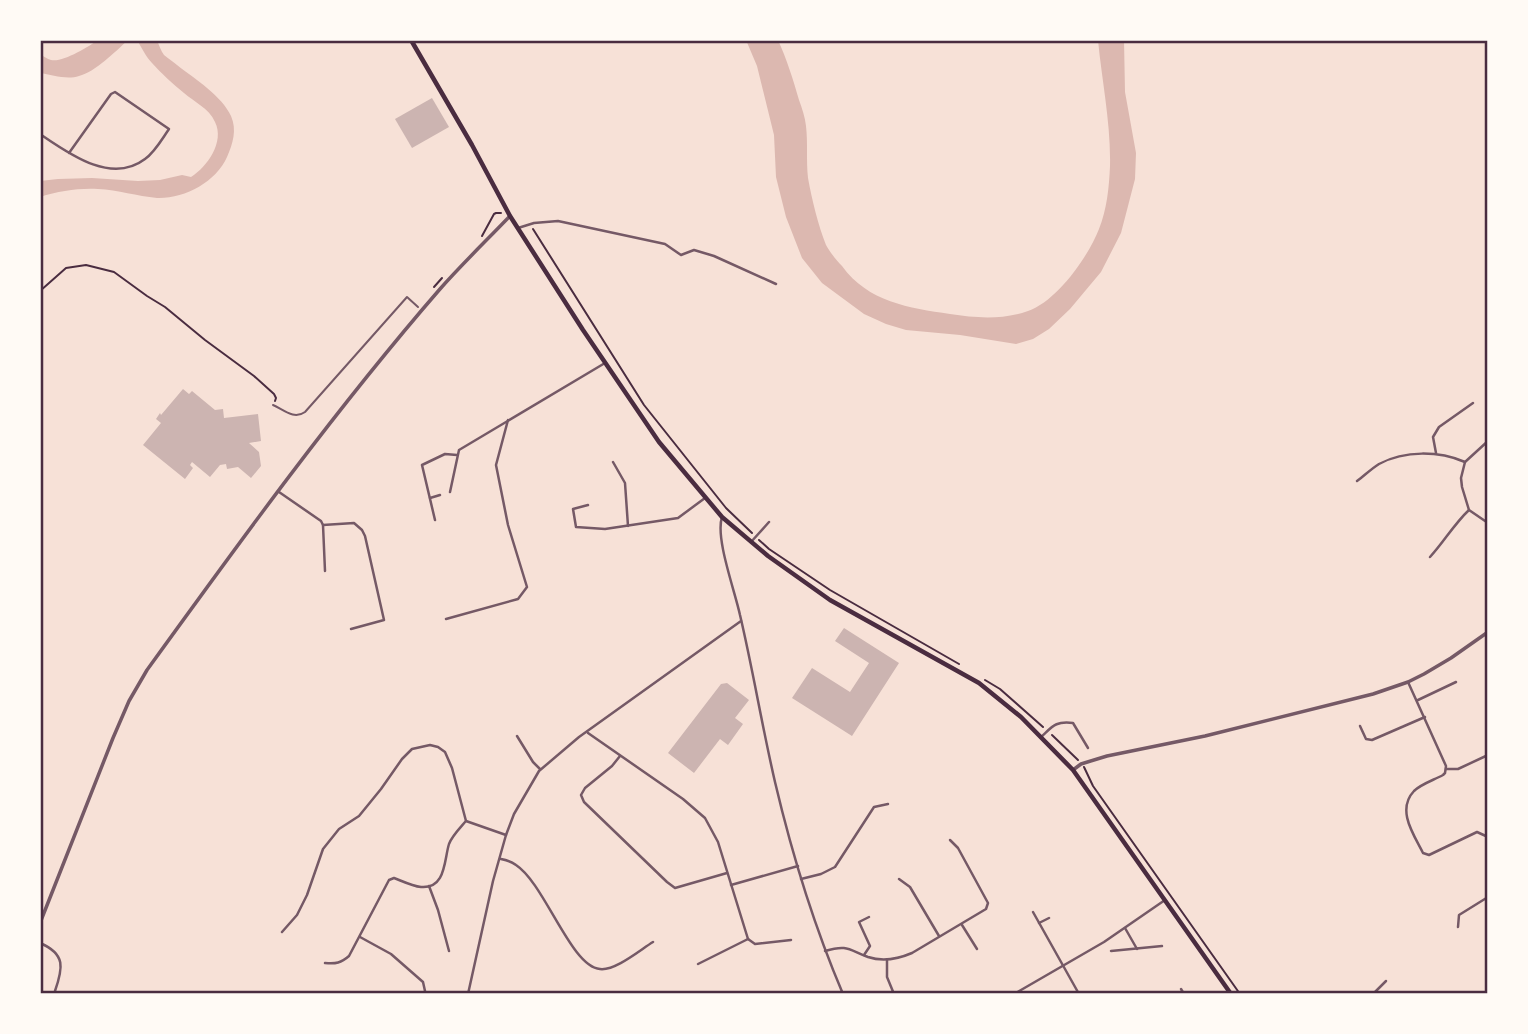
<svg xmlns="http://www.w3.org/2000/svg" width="1528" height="1034" viewBox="0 0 1528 1034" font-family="Poppins,sans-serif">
<rect width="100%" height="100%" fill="#f7e1d7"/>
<g fill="#dcb8b0">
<path d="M98,40H128C115,52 95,72 79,76C67,80 52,75 40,73V55C44,56 47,59 51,60C62,63 88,47 98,40Z"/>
<path d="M137,40H157C159,45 161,51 164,55C168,58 173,62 177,65C195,79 222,96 231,116C237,130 233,143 227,157C216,182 184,199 157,198C137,196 118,190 98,189C78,188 59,191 40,197V181L58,179L92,178L138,181L160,180L182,175L191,177C207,167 225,142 215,122C209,108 194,102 184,93C173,84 161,73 152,63C146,57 142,48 137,40Z"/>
<path d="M746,40H778C787,60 793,79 799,100C802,108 805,117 806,126C808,143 806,161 808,178C812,200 818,225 826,245C830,252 836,260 842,266C868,302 909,308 950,314C976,318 1002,320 1028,311C1057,301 1088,257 1099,229C1107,209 1109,188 1110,166C1111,124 1102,82 1098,40H1124L1125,92L1136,153L1135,179L1121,233L1101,272L1070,309L1049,329L1033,339L1016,344L960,335L906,330L886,324L864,314L822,283L802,258L786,217L776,177L774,135L757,66Z"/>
</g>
<g fill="#ccb4b1">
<polygon points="432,98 449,127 412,148 395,119"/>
<polygon points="183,389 189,394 192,391 215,410 223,409 224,418 258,414 261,441 249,443 259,452 261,466 251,478 238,467 227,469 226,464 220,465 210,477 192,462 190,465 193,468 185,479 143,445 161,423 156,419 160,413 161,415"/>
<polygon points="844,628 899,663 852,736 792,698 812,668 850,692 869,663 835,641"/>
<polygon points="727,683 749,700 735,718 743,724 728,745 720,739 694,773 668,753 721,684"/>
</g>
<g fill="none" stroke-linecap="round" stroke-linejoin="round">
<g stroke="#4a2c40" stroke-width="2">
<polyline points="533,229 644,405 726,508 752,533"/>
<polyline points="482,236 494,214 496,213 501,213"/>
<polyline points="434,287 442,278"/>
<polyline points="40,291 66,268 86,265 114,272 147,296 165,307 205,340 254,376 274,394 276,398 275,401"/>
<polyline points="759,540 769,549 830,590 959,664"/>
<polyline points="985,680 1000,689 1043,727"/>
<polyline points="1052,735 1078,760"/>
<polyline points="1084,767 1093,786 1240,994"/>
</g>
<path stroke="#755966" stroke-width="2" d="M273,405C284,410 294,420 305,412L407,297L418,307"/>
<g stroke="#755966" stroke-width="2.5">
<path d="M40,134C68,153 111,185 145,159C155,152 162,139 169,129L115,92L111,94L69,153"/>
<polyline points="518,228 534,223 558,221 665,244 681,255 694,250 714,256 776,284"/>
<polyline points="1488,441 1465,462 1461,478 1462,487 1469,510 1488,523"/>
<polyline points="1436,453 1433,437 1439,427 1473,403"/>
<polyline points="613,462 625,483 628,526"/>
<path d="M1357,481C1364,476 1371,469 1379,464C1405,450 1439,451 1465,462"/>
<polyline points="279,492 321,521 323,525 325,571"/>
<polyline points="450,492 459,450 605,363"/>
<polyline points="430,498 440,495"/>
<polyline points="588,505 573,509 576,527 605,529 678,518 705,498"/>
<path d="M722,517C715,538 735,591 740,615C753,670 762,726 775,782C792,854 814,926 843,994"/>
<polyline points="435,520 422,465 445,454 457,455"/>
<polyline points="323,525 354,523 362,530 365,536 384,620 351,629"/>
<polyline points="751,542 769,522"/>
<path d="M1430,557C1444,542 1454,524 1469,510"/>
<polyline points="446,619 518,599 527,587 508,525 496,465 508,420"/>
<path d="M1408,682L1446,766L1445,773L1443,775C1434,780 1421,784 1414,791C1396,810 1414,835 1423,853L1429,855L1477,832L1488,837"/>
<polyline points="1418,700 1456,682"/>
<polyline points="1360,726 1366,739 1372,740 1425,717"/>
<polyline points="588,733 683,799 705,818 718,842 748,939"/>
<polyline points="517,736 533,762 540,769"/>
<path d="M1041,737C1053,726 1055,721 1073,723L1088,748"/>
<polyline points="620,756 612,766 585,788 581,795 584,802 667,882 675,888 727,873"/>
<polyline points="1446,769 1458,769 1488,755"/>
<path d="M501,859C506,860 512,862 516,865C545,884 571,967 600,969C615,971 640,950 653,942"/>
<polyline points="801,879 821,874 835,867 874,807 888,804"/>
<polyline points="899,879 910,887 939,936"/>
<polyline points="731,885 798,866"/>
<polyline points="429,886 438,910 449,951"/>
<polyline points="1033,912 1079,994"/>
<polyline points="1039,923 1049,918"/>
<polyline points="962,925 977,949"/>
<polyline points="1458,927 1459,915 1488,897"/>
<polyline points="1125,928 1137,949"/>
<polyline points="282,932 297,915 307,895 323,849 339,829 359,816 381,789 402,759 412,749 430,745 438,747 445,752 452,768 466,821 506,835"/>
<polyline points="360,937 391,954 423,982 425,991 424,994"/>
<polyline points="748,939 755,944 791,940"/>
<path d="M40,943C66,954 63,968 55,991"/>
<path d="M825,951C848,944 849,950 868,957C883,962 898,959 912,953L986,909L988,903L958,848L950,840"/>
<polyline points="1111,951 1162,946"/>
<polyline points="864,955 870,946 859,922 869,917"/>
<polyline points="887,960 887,977 894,994"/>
<path d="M325,963C336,964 341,963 349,956L389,880L394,878C402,881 412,886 421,887C446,889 444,860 449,844C452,836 460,828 466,821"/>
<polyline points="698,964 748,939"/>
<polyline points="1181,989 1184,994"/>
<polyline points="468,994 493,881 506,835 514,814 539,771 579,737 741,621"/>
<polyline points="1014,994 1104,942 1165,900"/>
<polyline points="1373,994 1386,981"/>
</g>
<g stroke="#755966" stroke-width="3.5">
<polyline points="1073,770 1081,764 1107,756 1205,736 1373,694 1408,682 1424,674 1451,658 1488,632"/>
<path d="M40,923L113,738L129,701L147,670C241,540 335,410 440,289C462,264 487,240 510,216"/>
</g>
<polyline stroke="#4a2c40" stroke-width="4.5" points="411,40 472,145 510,216 583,330 659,442 722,517 768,556 830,600 979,683 1021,717 1073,770 1231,994"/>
</g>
<rect width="1528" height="1034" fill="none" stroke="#fffaf5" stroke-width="84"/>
<rect x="42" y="42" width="1444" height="950" fill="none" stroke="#4a2c40" stroke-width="2.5"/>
</svg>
